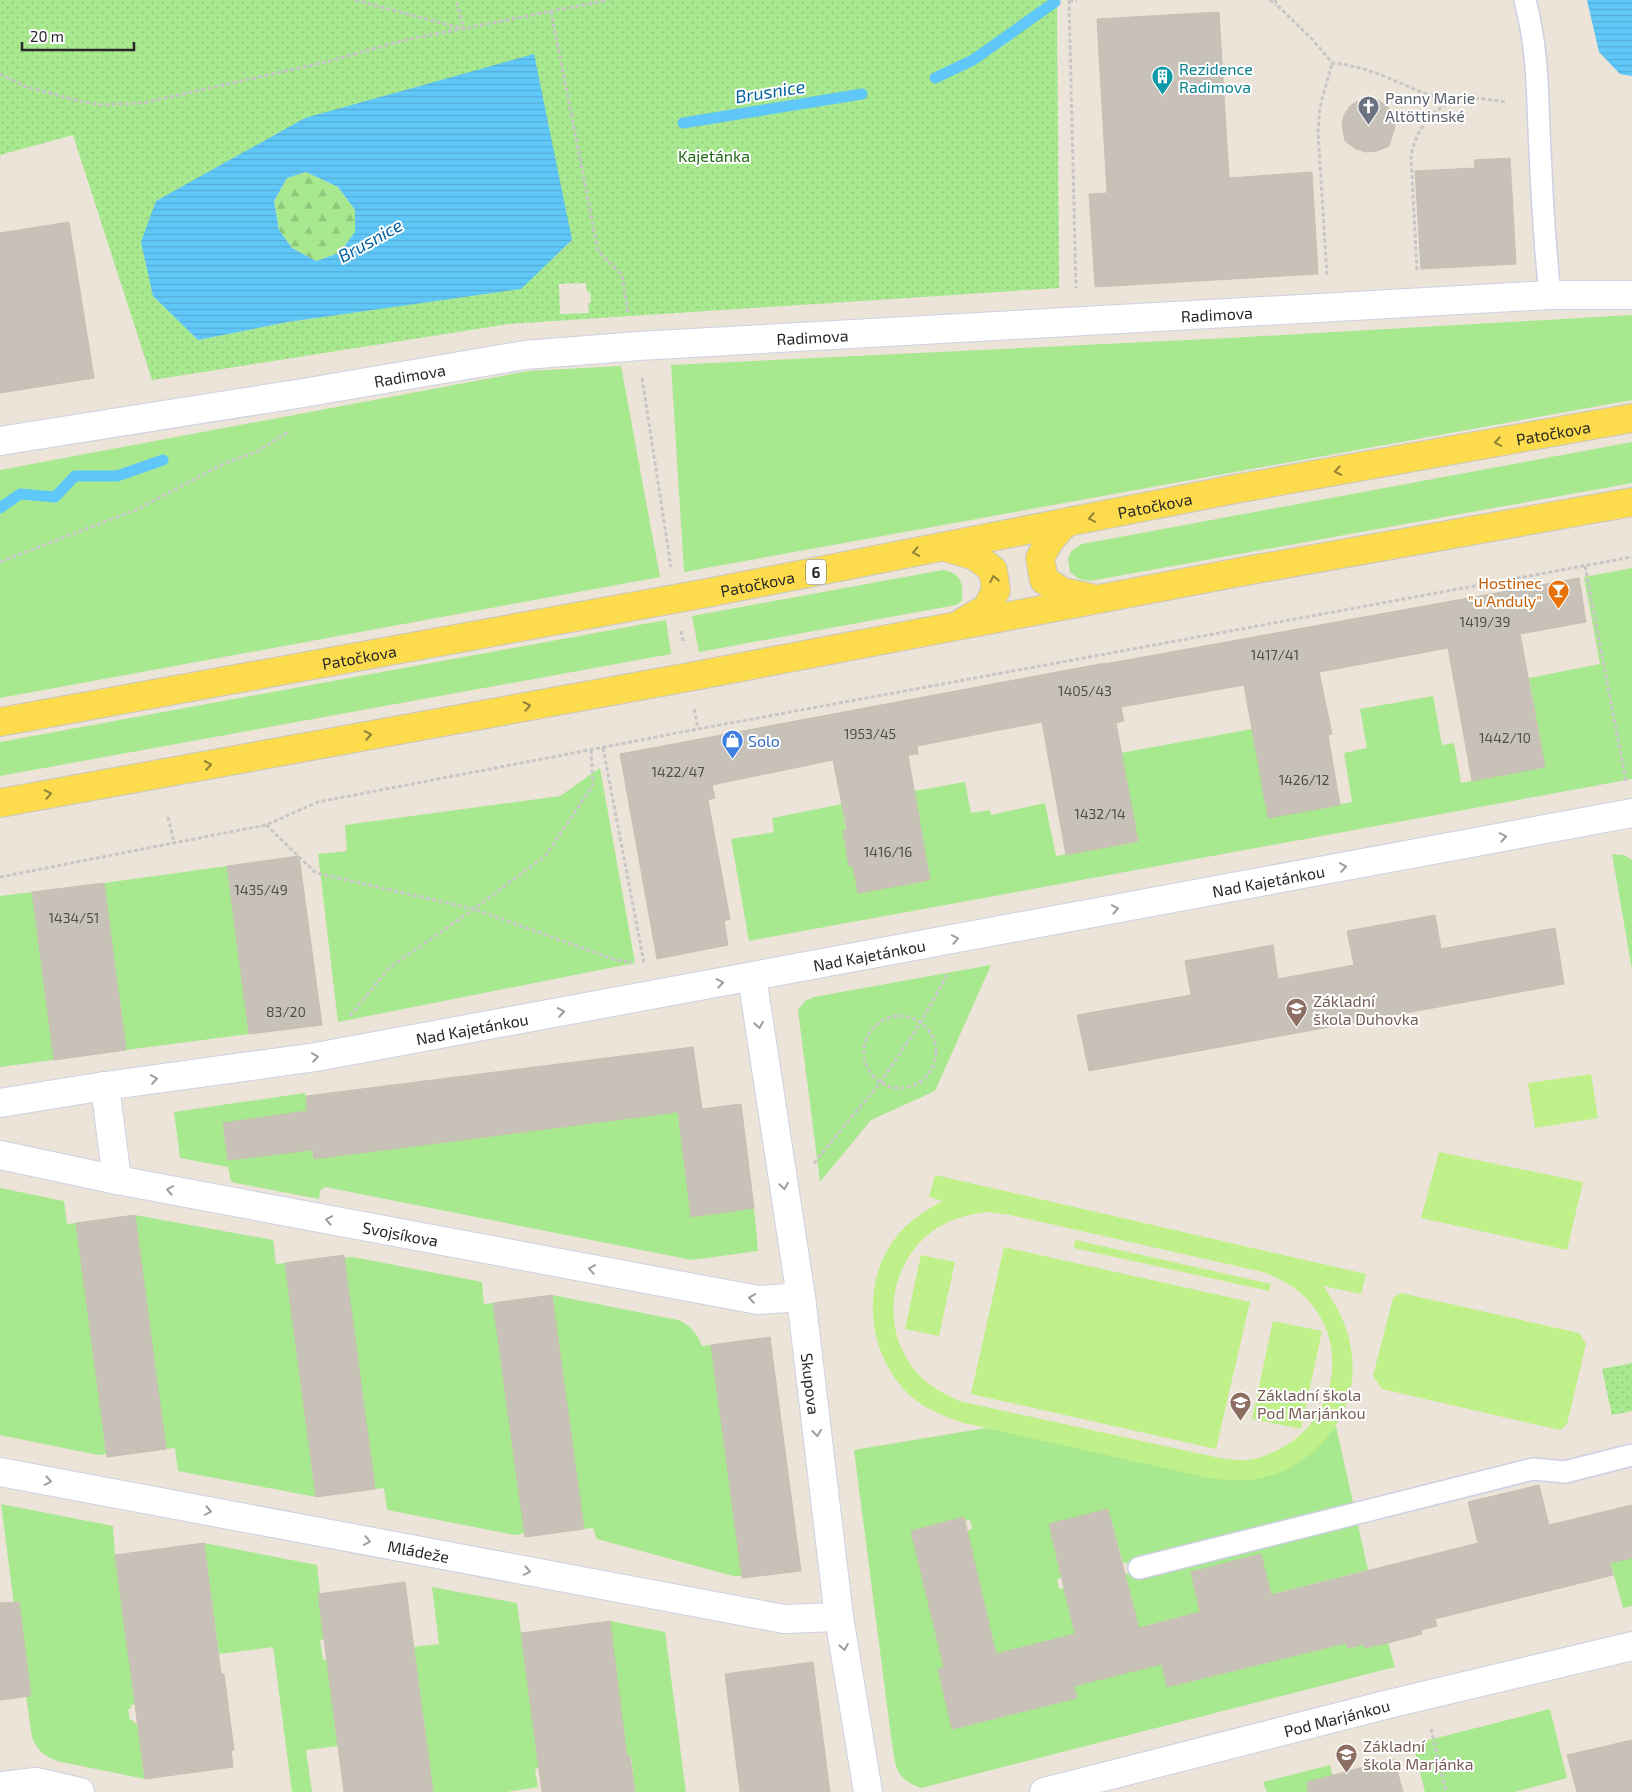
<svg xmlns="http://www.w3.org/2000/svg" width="1632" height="1792" viewBox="0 0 1632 1792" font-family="'Exo 2',sans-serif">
<defs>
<pattern id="forest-firs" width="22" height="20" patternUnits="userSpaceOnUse" patternTransform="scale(1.25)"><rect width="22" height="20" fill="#a8e88f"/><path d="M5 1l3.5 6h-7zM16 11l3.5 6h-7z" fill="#91c77b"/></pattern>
<pattern id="park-dots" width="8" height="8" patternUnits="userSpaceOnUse" patternTransform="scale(1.25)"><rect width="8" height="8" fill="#a8e88f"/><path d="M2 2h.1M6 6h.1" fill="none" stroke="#91c77b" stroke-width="1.8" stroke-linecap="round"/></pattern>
<pattern id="water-rules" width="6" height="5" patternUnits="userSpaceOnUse" patternTransform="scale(1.25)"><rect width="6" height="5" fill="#60c8f8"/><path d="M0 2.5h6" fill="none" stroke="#53acd5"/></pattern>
</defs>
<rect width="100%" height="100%" fill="#ece4d8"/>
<g fill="#a8e88f" fill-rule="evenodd">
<polygon points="1632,315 1632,400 684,572 671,365 1229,338"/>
<polygon points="621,366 660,577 0,698 0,470 528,371"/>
<polygon points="1632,442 1632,483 1090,581 1079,579 1070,572 1068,558 1072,550 1082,544"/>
<polygon points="1632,568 1632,779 749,941 731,839 774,832 772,818 842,804 846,830 843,831 849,866 853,866 858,893 930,880 914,791 965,782 971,813 990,810 991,815 1045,803 1056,856 1137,842 1121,753 1252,729 1268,818 1352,802 1344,753 1367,748 1360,709 1433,696 1442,745 1454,743 1461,783 1545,767 1529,678 1600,664 1584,577"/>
<path d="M943,570C962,573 963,584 962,601L956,605L699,652L692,616Z"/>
<polygon points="666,620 671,654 0,776 0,742"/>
<polygon points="600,768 635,963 338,1022 318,854 347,851 345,825 560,796"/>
<polygon points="1612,854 1624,855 1632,860 1632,970"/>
<polygon points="227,866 249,1034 126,1050 104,883"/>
<polygon points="32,892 54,1060 0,1067 0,896"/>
<polygon points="991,965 935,1091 871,1120 820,1182 798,1010 805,1001 814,997"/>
<polygon points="305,1093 308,1112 223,1123 228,1160 312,1149 314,1159 678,1112 691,1217 754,1208 758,1251 692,1260 325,1187 320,1191 319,1199 231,1182 228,1167 180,1158 174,1112"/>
<polygon points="0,1188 64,1201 67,1224 76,1223 107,1454 98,1455 0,1435"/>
<polygon points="135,1215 273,1240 276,1264 285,1263 316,1497 178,1471 175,1448 166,1449"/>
<polygon points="353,1257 482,1282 484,1304 493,1303 525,1533 515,1535 387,1510 384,1488 375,1489 344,1258"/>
<path d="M552,1295L678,1320C691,1326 697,1333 702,1346L711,1345L742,1576H733L597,1539L593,1528L584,1529Z"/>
<path d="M1336,1426L1368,1570L1269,1595L1270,1589L1261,1554L1191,1572L1199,1607L1203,1611L1152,1624L1139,1630L1125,1574L1129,1573L1127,1562L1123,1563L1108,1509L1049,1524L1061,1578L1057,1580L1059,1589L1064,1588L1078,1646L1062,1638L938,1669L952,1729L1077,1698L1074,1686L1162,1664L1167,1687L1346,1643L1348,1648L1364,1644L1366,1648L1388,1643L1395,1667L921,1788C895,1778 896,1768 892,1744L854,1450L986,1428L1255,1479C1291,1472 1313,1454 1336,1426ZM964,1517L965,1521L970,1520L972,1529L967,1531L988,1621L936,1634L911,1531Z"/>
<path d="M1,1504L113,1526L115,1556L135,1704L131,1705V1709H128L130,1720H133V1723H137L145,1779L57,1761C44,1756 37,1750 32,1737L26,1696L31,1695L23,1636H18Z"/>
<polygon points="204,1543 317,1565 320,1593 318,1594 324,1639 320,1640 323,1660 327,1660 338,1746 306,1750 312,1792 292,1792 273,1647 219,1654"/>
<polygon points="1632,1556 1632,1606 1623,1608 1610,1561"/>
<polygon points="432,1587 517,1603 539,1768 535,1769 538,1787 507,1792 433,1792 414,1647 439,1644"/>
<polygon points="610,1621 665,1632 686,1792 635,1792 631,1756 627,1757"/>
<polygon points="1550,1709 1567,1778 1515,1792 1425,1792 1413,1744"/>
<polygon points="1330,1765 1333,1777 1329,1792 1267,1792 1263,1782"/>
</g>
<polygon fill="url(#forest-firs)" points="306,172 338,187 355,210 355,232 339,253 316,261 292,248 279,230 274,201 287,178"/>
<g fill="url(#park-dots)" fill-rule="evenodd">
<path d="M0,0H1057L1059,288L509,324L152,380L73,135L0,155ZM305,118L572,240L521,288L288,322L198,340L153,296ZM586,283L587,292H590L591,303H588L589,313L560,314L559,284Z"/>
<polygon points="1632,1363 1632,1411 1612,1415 1602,1369"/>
</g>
<g fill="#bff089" fill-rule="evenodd">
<polygon points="1591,1074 1598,1118 1535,1128 1528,1083"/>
<polygon points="1439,1152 1583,1182 1567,1250 1421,1218"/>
<path d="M935,1175L1366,1274L1361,1294L1323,1286C1360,1335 1366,1398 1320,1445C1306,1459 1289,1471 1269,1476C1250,1482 1229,1481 1209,1478L964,1423C945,1417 928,1410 913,1398C864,1355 858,1274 905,1227C917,1216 929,1208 943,1201L929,1197ZM988,1212L1010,1215L1263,1272C1283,1280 1300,1289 1313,1306C1352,1357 1329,1430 1271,1453C1265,1456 1256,1459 1249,1460C1238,1461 1226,1459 1215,1457L959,1401C945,1394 931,1387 920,1376C881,1336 886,1269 929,1234C946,1220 967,1214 988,1212Z"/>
<polygon points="1075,1240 1271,1284 1269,1291 1074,1248"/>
<polygon points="1004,1247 1250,1302 1216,1449 971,1394"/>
<polygon points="921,1255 955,1262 939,1336 905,1329"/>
<polygon points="1401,1293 1579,1333 1586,1344 1567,1424 1560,1430 1382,1389 1373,1376 1393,1298"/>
<polygon points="1273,1321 1322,1331 1301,1429 1252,1419"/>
</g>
<g fill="url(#water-rules)" fill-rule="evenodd">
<polygon points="1587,0 1632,0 1632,76 1620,74 1599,52"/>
<path d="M534,54L572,240L521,289L288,322L198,340L153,296L141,242L156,201L305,118ZM306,172L338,187L355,210V232L339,253L316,261L292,248L279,230L274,201L287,178Z"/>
</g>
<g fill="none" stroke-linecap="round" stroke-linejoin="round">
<g stroke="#60c8f8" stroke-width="11">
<polyline points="935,78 973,60 1055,2"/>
<polyline points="683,123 862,94"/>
<polyline points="0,508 20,494 55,497 75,476 117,476 163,460"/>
</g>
</g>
<g fill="#c7c1b8" stroke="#c7c0b1">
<polygon points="1219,12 1229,178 1312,172 1318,274 1095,287 1089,194 1107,193 1097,19"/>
<polygon points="1368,98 1378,100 1389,108 1394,116 1395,126 1389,146 1377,151 1365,152 1356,149 1345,141 1342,124 1344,115 1350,106 1356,102"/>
<polygon points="1510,158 1516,264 1421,269 1415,171 1475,168 1474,160"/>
<polygon points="69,222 94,378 0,393 0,233"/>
<polygon points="1579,578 1586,622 1520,634 1545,767 1472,781 1448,648 1319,672 1332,734 1328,735 1340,805 1268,818 1244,685 1121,707 1124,721 1116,723 1138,841 1066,855 1042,722 917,746 918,754 908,755 930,880 858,893 853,866 849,866 843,830 847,830 833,760 712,785 715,798 708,800 730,919 724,921 728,945 657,959 620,754 1105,663 1105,664"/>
<polygon points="299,856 322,1025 249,1034 227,866"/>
<polygon points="104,883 126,1050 54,1060 32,892"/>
<polygon points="1435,915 1441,949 1555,928 1564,984 1089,1071 1077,1015 1191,995 1185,961 1273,945 1278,979 1354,965 1347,931"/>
<polygon points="693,1047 702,1109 741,1104 754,1208 691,1217 678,1112 314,1159 313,1150 228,1160 223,1123 307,1111 306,1096"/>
<polygon points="135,1215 166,1449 107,1457 76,1223"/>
<polygon points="344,1255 375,1489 316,1497 285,1263"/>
<polygon points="552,1295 584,1529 525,1537 493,1303"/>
<polygon points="770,1337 801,1571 742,1578 711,1345"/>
<polygon points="1539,1485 1549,1525 1632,1505 1632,1558 1610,1563 1613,1575 1435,1619 1437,1626 1421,1630 1422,1634 1388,1643 1365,1648 1364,1644 1348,1648 1346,1643 1167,1687 1162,1664 1074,1686 1077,1698 952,1729 938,1669 944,1668 911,1531 964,1517 996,1654 1075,1634 1049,1524 1108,1509 1139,1628 1200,1612 1191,1572 1261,1554 1271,1595 1478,1543 1468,1502"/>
<polygon points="204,1543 221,1674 224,1674 234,1750 231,1750 233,1767 145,1779 115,1555"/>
<polygon points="405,1582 433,1792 344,1792 318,1594"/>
<polygon points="19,1602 31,1696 0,1700 0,1603"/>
<polygon points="610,1621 627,1757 630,1756 635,1792 542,1792 521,1633"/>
<polygon points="813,1662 830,1792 740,1792 725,1674"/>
<polygon points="1632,1740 1632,1792 1577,1792 1567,1755"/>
<polygon points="1394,1759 1403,1792 1308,1792 1307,1782"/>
</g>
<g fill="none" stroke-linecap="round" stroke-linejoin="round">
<defs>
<g id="lane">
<path d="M1525,0C1539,54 1537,96 1540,151C1542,199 1545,247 1550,295"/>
<polyline points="1139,1568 1533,1469 1565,1472 1632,1455"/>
</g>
<g id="street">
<path id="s1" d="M0,441L303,393L525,355L638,346L1550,295H1632"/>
<path id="s2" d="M752,977L801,1297L839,1617L868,1792"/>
<polyline points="105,1086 117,1180"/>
<path id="s3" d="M0,1103L105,1086L316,1057L1632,813"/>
<path id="s4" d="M0,1155L117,1180L758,1300L801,1297"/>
<path id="s5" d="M0,1472L784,1619L839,1617"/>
<polyline points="0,1786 36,1782 80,1792"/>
<path id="s6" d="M1044,1792L1389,1704L1632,1646"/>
</g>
<g id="primary">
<polyline points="1064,524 1050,540 1040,558 1044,580 1063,592 1091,598"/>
<polyline points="945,547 975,556 993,570 996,590 987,608 963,622"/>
<path id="s7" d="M0,722L707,593L1230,490L1632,418"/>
<polyline points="0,803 689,677 1240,572 1632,502"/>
</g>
</defs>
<use href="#lane" stroke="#cdd0e3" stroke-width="24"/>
<use href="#street" stroke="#cdd0e3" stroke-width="30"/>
<use href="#primary" stroke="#c7c7c7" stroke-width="30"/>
<g stroke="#c7c7c7" stroke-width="3" stroke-dasharray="4 2.5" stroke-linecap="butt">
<polyline points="355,0 464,29 456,0"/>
<polyline points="1069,0 1076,288"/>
<polyline points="1270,0 1276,5"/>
<path d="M1275,0L1277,5L1312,39L1332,63C1358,65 1383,75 1407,86C1423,93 1437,99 1455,100"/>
<polyline points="1069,1 1077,0"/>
<polyline points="551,11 598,251 622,275 628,313"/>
<polyline points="0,74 27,87 79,101 100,105 143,103 326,62 409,39 609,0"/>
<path d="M1417,270L1411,157C1415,132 1431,107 1457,101C1473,96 1491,100 1507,102"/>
<polyline points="1327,275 1318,132 1320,107 1332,63"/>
<polyline points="642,378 671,567"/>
<polyline points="0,562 138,509 221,465 258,451 290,431"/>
<polyline points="1585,566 1626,781"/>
<polyline points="681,631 684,644"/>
<polyline points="694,709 698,729"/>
<polyline points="603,748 644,963"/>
<polyline points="168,817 174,843"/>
<polyline points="266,825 316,873 474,909 613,959 632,963"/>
<polyline points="0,877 266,825 318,802 698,729 1632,557"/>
<circle cx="900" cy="1052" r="36"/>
<polyline points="350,1016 389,968 474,909 546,855 593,785 591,751"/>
<polyline points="814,1163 880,1083 921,1022 947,975"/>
<polyline points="1431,1729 1446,1792"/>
</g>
<use href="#lane" stroke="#fff" stroke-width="21"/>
<use href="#street" stroke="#fff" stroke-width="28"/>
<use href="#primary" stroke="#fcdc4d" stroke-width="28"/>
</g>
<defs><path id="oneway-chevron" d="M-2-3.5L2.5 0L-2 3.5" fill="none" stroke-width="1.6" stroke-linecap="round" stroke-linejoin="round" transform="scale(1.25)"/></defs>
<g stroke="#92823a">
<use href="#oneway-chevron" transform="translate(1498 442) rotate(170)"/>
<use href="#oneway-chevron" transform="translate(1338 471) rotate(170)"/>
<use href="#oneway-chevron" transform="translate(1092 518) rotate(169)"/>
<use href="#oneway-chevron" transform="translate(916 552) rotate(169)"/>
<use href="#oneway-chevron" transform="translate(994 579) rotate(-101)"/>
<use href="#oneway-chevron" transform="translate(527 706) rotate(-10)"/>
<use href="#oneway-chevron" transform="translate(368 735) rotate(-10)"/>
<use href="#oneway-chevron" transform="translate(208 765) rotate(-10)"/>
<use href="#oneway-chevron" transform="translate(48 794) rotate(-11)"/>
</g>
<g stroke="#9e9e9e">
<use href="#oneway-chevron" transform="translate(1503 837) rotate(-10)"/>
<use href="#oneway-chevron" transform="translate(1343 867) rotate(-10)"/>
<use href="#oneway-chevron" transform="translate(1115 909) rotate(-11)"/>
<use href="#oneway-chevron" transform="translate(955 939) rotate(-11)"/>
<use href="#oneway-chevron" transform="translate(720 983) rotate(-10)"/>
<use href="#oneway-chevron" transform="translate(561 1012) rotate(-10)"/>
<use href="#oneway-chevron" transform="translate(759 1025) rotate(81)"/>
<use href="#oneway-chevron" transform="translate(315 1057) rotate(-9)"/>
<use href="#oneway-chevron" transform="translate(154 1079) rotate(-8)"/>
<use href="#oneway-chevron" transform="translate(784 1186) rotate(81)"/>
<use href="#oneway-chevron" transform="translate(170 1190) rotate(-169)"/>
<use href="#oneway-chevron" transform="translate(329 1220) rotate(-169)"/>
<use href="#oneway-chevron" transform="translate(592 1269) rotate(-169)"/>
<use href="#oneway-chevron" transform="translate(752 1298) rotate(-171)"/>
<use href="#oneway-chevron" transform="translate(817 1433) rotate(83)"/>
<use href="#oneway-chevron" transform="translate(48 1481) rotate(11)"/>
<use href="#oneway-chevron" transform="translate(208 1511) rotate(11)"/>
<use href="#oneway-chevron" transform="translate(367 1541) rotate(11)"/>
<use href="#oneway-chevron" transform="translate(527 1571) rotate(11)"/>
<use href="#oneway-chevron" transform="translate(844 1647) rotate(80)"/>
</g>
<defs>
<symbol id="building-pin" viewBox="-11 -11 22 30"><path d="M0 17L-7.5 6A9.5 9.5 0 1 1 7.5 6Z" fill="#0f9aa8" stroke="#fff"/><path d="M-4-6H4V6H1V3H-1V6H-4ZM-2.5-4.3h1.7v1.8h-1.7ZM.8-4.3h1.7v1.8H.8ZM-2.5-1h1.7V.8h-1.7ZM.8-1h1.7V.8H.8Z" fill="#fff"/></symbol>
<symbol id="church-pin" viewBox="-11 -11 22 30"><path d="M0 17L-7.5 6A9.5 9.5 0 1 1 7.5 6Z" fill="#6b7280" stroke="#fff"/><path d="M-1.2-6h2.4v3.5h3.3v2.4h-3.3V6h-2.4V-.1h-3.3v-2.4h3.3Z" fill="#fff"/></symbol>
<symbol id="bar-pin" viewBox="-11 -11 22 30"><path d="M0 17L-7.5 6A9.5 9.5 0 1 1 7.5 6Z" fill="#e8710a" stroke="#fff"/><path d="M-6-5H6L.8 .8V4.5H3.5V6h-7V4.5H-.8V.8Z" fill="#fff"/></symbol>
<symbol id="shop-pin" viewBox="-11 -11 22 30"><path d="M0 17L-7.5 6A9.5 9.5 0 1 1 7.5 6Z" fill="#3f7fe0" stroke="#fff"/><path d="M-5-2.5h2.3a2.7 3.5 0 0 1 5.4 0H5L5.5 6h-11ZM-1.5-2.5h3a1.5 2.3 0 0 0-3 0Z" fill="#fff"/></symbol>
<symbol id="school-pin" viewBox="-11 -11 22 30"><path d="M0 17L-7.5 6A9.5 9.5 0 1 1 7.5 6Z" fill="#8d6e63" stroke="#fff"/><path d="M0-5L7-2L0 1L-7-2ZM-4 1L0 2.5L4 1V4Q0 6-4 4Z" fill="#fff"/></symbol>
</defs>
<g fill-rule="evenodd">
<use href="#building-pin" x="1150" y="64" width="25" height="34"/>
<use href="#church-pin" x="1356" y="94" width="25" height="34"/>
<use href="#bar-pin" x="1546" y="578" width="25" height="34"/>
<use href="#shop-pin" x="720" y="728" width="25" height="34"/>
<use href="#school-pin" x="1284" y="996" width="25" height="34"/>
<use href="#school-pin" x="1228" y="1390" width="25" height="34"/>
<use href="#school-pin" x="1334" y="1742" width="25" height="34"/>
</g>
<g text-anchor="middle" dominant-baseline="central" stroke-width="4" stroke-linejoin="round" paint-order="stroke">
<g font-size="14" fill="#504e4c">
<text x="1485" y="621">1419/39</text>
<text x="1275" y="654">1417/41</text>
<text x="1085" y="690">1405/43</text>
<text x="870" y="733">1953/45</text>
<text x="1505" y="737">1442/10</text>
<text x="678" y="771">1422/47</text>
<text x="1304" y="779">1426/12</text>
<text x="1100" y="813">1432/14</text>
<text x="888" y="851">1416/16</text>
<text x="261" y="889">1435/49</text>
<text x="74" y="917">1434/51</text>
<text x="286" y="1011">83/20</text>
</g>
<rect fill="#fff" stroke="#686868" stroke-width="1" x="806" y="559.5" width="20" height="25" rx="4"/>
<g font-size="15" font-weight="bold" fill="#282828">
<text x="816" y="572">6</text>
</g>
<g font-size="16" fill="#0d838f" stroke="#fff" text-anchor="start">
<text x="1179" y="68">Rezidence<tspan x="1179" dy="18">Radimova</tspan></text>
</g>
<g font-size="16" fill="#5b616d" stroke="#fff" text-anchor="start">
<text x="1385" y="97">Panny Marie<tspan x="1385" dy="18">Altöttinské</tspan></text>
</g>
<g font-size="16" fill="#216913" stroke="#fff">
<text x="714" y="155">Kajetánka</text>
</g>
<g font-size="16" fill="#282828" stroke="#fff">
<text stroke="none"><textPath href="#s1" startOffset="1225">Radimova</textPath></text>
<text stroke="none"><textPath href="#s1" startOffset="820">Radimova</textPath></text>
<text stroke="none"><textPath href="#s1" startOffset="415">Radimova</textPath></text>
<text stroke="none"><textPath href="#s7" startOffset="1580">Patočkova</textPath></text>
<text stroke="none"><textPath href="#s7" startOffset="1175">Patočkova</textPath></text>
<text stroke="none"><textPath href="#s7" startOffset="770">Patočkova</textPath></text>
<text stroke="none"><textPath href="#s7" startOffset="365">Patočkova</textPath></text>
<text stroke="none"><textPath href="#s3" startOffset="1288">Nad Kajetánkou</textPath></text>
<text stroke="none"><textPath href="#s3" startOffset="882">Nad Kajetánkou</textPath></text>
<text stroke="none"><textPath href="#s3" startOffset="478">Nad Kajetánkou</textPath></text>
<text stroke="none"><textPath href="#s4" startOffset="408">Svojsíkova</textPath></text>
<text stroke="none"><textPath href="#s2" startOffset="411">Skupova</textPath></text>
<text stroke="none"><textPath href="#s5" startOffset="426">Mládeže</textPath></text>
<text stroke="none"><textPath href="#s6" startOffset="302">Pod Marjánkou</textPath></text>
</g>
<g font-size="16" fill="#c56008" stroke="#fff" text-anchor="end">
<text x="1542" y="582">Hostinec<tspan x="1542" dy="18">"u Anduly"</tspan></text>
</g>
<g font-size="16" fill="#366cbe" stroke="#fff" text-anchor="start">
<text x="748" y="740">Solo</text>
</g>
<g font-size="16" fill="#785e54" stroke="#fff" text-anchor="start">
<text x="1313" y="1000">Základní<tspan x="1313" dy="18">škola Duhovka</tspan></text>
<text x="1257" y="1394">Základní škola<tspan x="1257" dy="18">Pod Marjánkou</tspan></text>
<text x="1363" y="1745">Základní<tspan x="1363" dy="18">škola Marjánka</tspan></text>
</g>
<g font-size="18" font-style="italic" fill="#0262a1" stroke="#fff">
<text transform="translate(770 91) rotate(-9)">Brusnice</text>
<text transform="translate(370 240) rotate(-29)">Brusnice</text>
</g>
</g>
<path d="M22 42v8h112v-8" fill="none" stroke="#282828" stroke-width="2.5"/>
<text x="30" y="42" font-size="15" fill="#282828" stroke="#ffffff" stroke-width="4" paint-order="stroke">20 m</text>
</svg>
